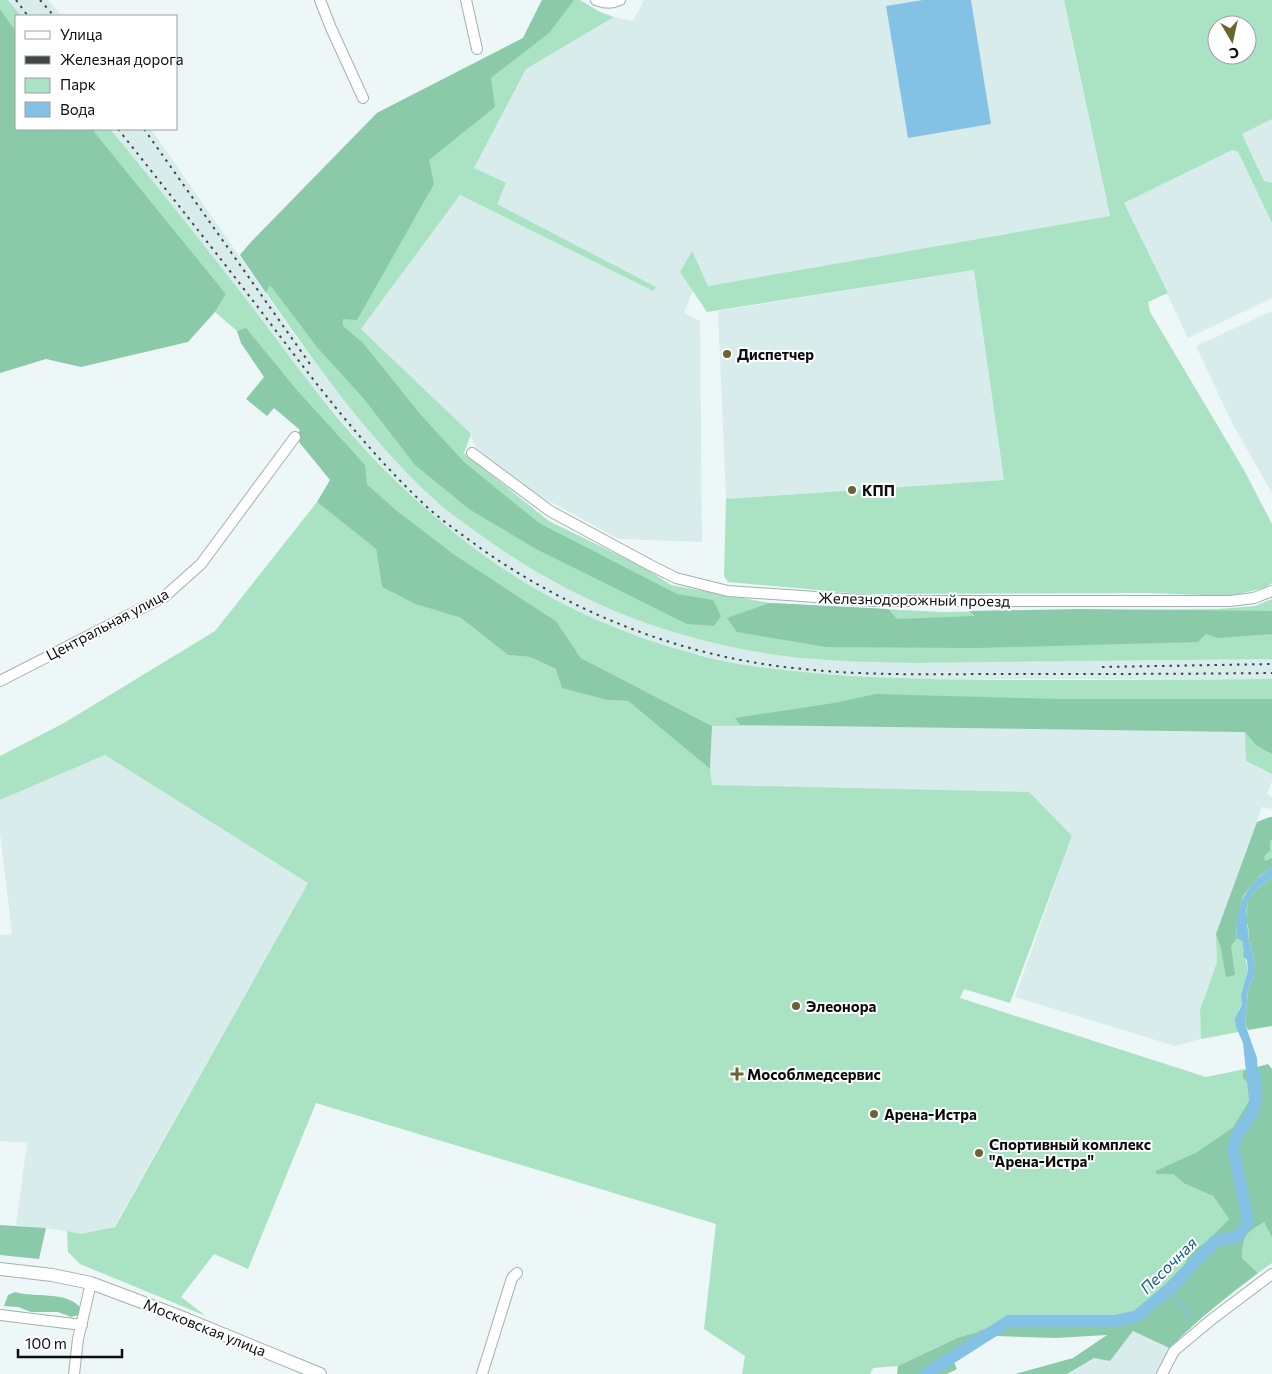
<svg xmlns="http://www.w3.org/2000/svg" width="1272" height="1374" viewBox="0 0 1272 1374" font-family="Commissioner,sans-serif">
<rect width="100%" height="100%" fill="#edf7f7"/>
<g fill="#d8ecec">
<polygon points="8,0 48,0 62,16 21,16"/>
<polygon points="644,0 1064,0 1110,216 708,286 692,252 680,272 693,291 684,313 700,321 702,542 619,539 512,481 476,448 470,434 361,329 460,195 653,291 655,287 497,204 474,168 526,69 614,17 633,21"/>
<polygon points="1272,119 1272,183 1264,181 1242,134"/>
<polygon points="110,129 151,129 292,332 321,370 398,463 436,501 509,555 553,582 588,599 695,638 743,649 813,659 915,663 1272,659 1272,679 916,679 801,673 734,664 691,653 630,634 575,611 525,584 491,562 437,519 397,482 361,444 309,382 245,298"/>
<polygon points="1231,150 1238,152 1272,223 1272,298 1188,338 1124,203"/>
<polygon points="975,270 1004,480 726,499 718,311"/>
<polygon points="1272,311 1272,493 1232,423 1196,346"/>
<polygon points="979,724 1246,732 1246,761 1272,774 1272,781 1267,794 1272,797 1272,809 1262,807 1216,934 1217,962 1200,1010 1201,1039 1175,1046 1015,997 1072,836 712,785 710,769 712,726"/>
<polygon points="105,755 308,883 114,1227 80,1234 46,1228 16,1225 27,1143 0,1141 0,935 12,934 0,833 0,800"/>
<polygon points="1133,1331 1174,1351 1162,1374 1067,1374 1094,1358 1110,1361"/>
</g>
<g fill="#a9e3c3" fill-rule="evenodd">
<polygon points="0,0 8,0 21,16 16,16 16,31 0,9"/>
<path d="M542,0H580L600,12L614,17L526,69L474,168L506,183L497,204L656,287L653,291L460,195L361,329L471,434L464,453L549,521L645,568L671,585L770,603L942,612L1218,609L1255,606L1272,599V659L915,663C881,662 848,662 815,659C700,650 586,610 492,543C473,529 452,516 435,500C358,429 300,341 240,255L251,242L377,113L523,38Z"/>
<path d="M1064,0H1272V119L1242,134L1264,181L1272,183V223L1238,152L1232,150L1124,203L1168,293L1148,302L1150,312L1244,470L1272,524V583L1265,588L1230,596L1148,593L862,594L728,582L724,576L726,499L1004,480L974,270L707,312L680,272L692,251L708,286L1110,216ZM1217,25H1247V55H1217Z"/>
<path d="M92,129H110C159,188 206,248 253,308C299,369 344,432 399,484C478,560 559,612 664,645C688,652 713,660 738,664C825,678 913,679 1001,680C1091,680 1182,680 1272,679V774L1246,761L1245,732L979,724L712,726L581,658L556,621L455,555L396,510L367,484L364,465L297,390L246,329L237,331L215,312L226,294Z"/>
<polygon points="317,502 376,549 382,587 415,604 461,618 508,655 530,657 556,669 608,700 628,701 710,769 712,785 1029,792 1072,836 1010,1003 964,989 960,998 1206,1077 1245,1069 1248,1081 1249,1101 1233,1127 1197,1152 1156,1172 1156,1174 1173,1174 1185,1184 1213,1196 1229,1219 1206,1242 1191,1252 1185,1264 1152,1297 1132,1312 1099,1317 1009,1318 977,1332 957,1338 898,1366 873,1368 870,1374 742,1374 745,1356 704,1329 716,1224 316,1103 248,1269 214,1254 181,1297 206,1316 80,1264 68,1252 67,1231 80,1234 115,1227 308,883 105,755 0,800 0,756 64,723 215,631"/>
<polygon points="1270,817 1272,817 1272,867 1260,876 1242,941 1248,971 1241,993 1243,1001 1239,1009 1236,1027 1238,1032 1201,1039 1200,1010 1217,962 1216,934 1257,822"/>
<path d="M1264,1222L1272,1238V1263L1258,1273L1242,1258C1243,1235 1245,1234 1264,1222Z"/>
</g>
<g fill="#8bcaa8">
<polygon points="542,0 574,0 549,33 491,78 495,107 429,160 434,184 357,320 343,319 343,326 363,343 421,415 464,462 539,523 677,594 713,600 721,616 714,626 687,624 536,549 469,509 415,465 364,399 317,347 270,285 266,293 240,255 251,242 377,113 523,38"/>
<polygon points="0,9 16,31 16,129 92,129 226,294 215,312 188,342 81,367 46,359 0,373"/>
<polygon points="246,328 297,390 365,465 367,484 396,510 455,555 556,621 581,658 712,726 710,769 628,701 608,700 562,688 556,669 530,657 508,655 461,618 415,604 382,587 376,549 317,502 330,480 295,437 300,430 274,408 267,416 246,399 264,377 241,343 237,331"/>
<polygon points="770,603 888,609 897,619 975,616 969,611 1080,609 1272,611 1272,634 1217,638 1206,634 1198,642 975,648 826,647 737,632 727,618"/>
<polygon points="876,694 1058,699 1272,699 1272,754 1256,745 1245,732 740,725 735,718 834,703"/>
<polygon points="1270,817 1272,817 1272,840 1270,841 1270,851 1264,856 1265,861 1272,858 1272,867 1260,876 1243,895 1236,929 1237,938 1231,946 1235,975 1226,977 1221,948 1216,934 1257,822"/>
<polygon points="1272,877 1272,1026 1248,1030 1245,1024 1248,990 1255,973 1255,965 1249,941 1248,925 1246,922 1248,900 1256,890"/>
<path d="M1268,1064L1272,1069V1238L1264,1222C1245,1234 1243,1235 1242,1258L1258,1273C1228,1296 1198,1319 1172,1346L1169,1348L1133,1331L1110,1361L1094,1358L1067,1374H1015L1073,1358L1107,1335L1055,1338L997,1336L950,1354L957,1369L947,1374H897L898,1366L957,1338L977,1332L1009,1318L1099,1317L1132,1312L1152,1297L1185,1264L1190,1252L1206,1242L1229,1219L1213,1196L1185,1184L1173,1174H1156V1171L1197,1152L1233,1127L1258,1086L1248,1083L1243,1078V1071Z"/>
<polygon points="0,1225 46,1228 39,1259 0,1255"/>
<path d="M15,1292C35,1298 63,1291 79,1306V1315L71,1317L58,1312H31L18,1307L4,1306L8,1295Z"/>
</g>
<g fill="#84c2e5">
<polygon points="923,0 971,0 991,124 908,138 886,6"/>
<path d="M1272,867V877L1256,890L1248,900L1246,911L1249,941L1255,965V973L1248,990L1245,1024L1257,1058L1258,1074V1086L1249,1101L1243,1043L1236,1027L1235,1019L1242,1004L1241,994L1248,971L1247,960L1243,956L1244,952L1242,941L1237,938C1235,905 1246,886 1272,867Z"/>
</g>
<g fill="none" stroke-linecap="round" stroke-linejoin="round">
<polyline stroke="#84c2e5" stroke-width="2" points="1171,1288 1190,1318"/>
<polyline stroke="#84c2e5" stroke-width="12" points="926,1374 1009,1321 1115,1321 1137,1316 1171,1288 1215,1241 1238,1237 1248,1221 1233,1148 1238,1133 1251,1115 1256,1100 1255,1075"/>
<defs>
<g id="minor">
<polyline points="320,0 331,28 363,98"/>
<polyline points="466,0 477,49"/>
<path d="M596,0C605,3 611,4 620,0"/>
<polyline points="472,453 550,511 650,565 676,578 728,591 874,601 1230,601 1254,598 1272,591"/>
<polyline points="0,681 164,597 201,564 295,437"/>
<polyline points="0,1315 82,1325"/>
<polyline points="74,1374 78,1339 91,1283"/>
<polyline points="482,1374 512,1278 517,1273"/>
<polyline points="1162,1374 1174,1351 1211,1320 1272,1274"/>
</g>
<polyline id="major" points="0,1269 52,1275 91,1283 176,1315 320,1374"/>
</defs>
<use href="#minor" stroke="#a5afaf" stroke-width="12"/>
<use href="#major" stroke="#a5afaf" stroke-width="14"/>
<use href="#minor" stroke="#fff" stroke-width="10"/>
<use href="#major" stroke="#fff" stroke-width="12"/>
<g stroke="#404545" stroke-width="2" stroke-dasharray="2.5 5" stroke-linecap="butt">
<polyline points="16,0 28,16"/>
<polyline points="40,0 54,16"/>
<path d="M118,129C168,192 218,255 267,319C317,385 367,451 428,508C445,523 464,536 483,550C578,616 687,658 803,669C869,676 936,674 1003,674C1092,674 1182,674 1272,673"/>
<polyline points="144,129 310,364"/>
<polyline points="1102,667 1272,664"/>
</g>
</g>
<g fill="#696431" stroke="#fff" stroke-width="2">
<circle cx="727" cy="354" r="5"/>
<circle cx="852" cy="490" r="5"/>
<circle cx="796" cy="1006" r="5"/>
<path d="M734.5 1066.5h5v5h5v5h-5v5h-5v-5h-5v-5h5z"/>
<circle cx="874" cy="1114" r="5"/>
<circle cx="979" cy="1153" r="5"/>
</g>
<g text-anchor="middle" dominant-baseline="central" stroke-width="4" stroke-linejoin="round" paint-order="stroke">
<g font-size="15" font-weight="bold" fill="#0b0e0e" stroke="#fff" text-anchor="start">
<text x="737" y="354">Диспетчер</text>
<text x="862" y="490">КПП</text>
<text x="806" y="1006">Элеонора</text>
<text x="747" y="1074">Мособлмедсервис</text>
<text x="884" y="1114">Арена-Истра</text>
<text x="989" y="1144">Спортивный комплекс<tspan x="989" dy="17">"Арена-Истра"</tspan></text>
</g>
<g font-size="15" fill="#0b0e0e" stroke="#fff">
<text transform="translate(914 599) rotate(1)">Железнодорожный проезд</text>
<text transform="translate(107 624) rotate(-28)">Центральная улица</text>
<text transform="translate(205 1327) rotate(22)">Московская улица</text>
</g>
<g font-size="16" font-style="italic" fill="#125e81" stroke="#fff">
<text transform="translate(1168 1265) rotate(-45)">Песочная</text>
</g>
</g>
<rect x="15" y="15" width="162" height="115" fill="#ffffff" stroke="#9d9f9f"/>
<rect x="25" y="31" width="25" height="8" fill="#ffffff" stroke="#9d9f9f"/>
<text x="60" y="40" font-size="15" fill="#0b0e0e">Улица</text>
<rect x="25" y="56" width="25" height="8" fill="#404545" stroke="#9d9f9f"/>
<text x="60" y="65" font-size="15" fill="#0b0e0e">Железная дорога</text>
<rect x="25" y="78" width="25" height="15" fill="#a9e3c3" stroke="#9d9f9f"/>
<text x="60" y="90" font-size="15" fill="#0b0e0e">Парк</text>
<rect x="25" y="102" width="25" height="15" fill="#84c2e5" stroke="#9d9f9f"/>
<text x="60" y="115" font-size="15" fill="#0b0e0e">Вода</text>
<g transform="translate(1232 40) rotate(171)"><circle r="24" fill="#ffffff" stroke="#9d9f9f"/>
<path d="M0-4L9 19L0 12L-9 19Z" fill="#696431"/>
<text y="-8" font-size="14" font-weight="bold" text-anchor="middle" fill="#0b0e0e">С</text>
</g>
<path d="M18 1349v8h104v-8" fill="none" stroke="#0b0e0e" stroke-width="2.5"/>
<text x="25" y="1349" font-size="15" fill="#0b0e0e" stroke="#ffffff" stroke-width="4" paint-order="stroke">100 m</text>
</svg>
